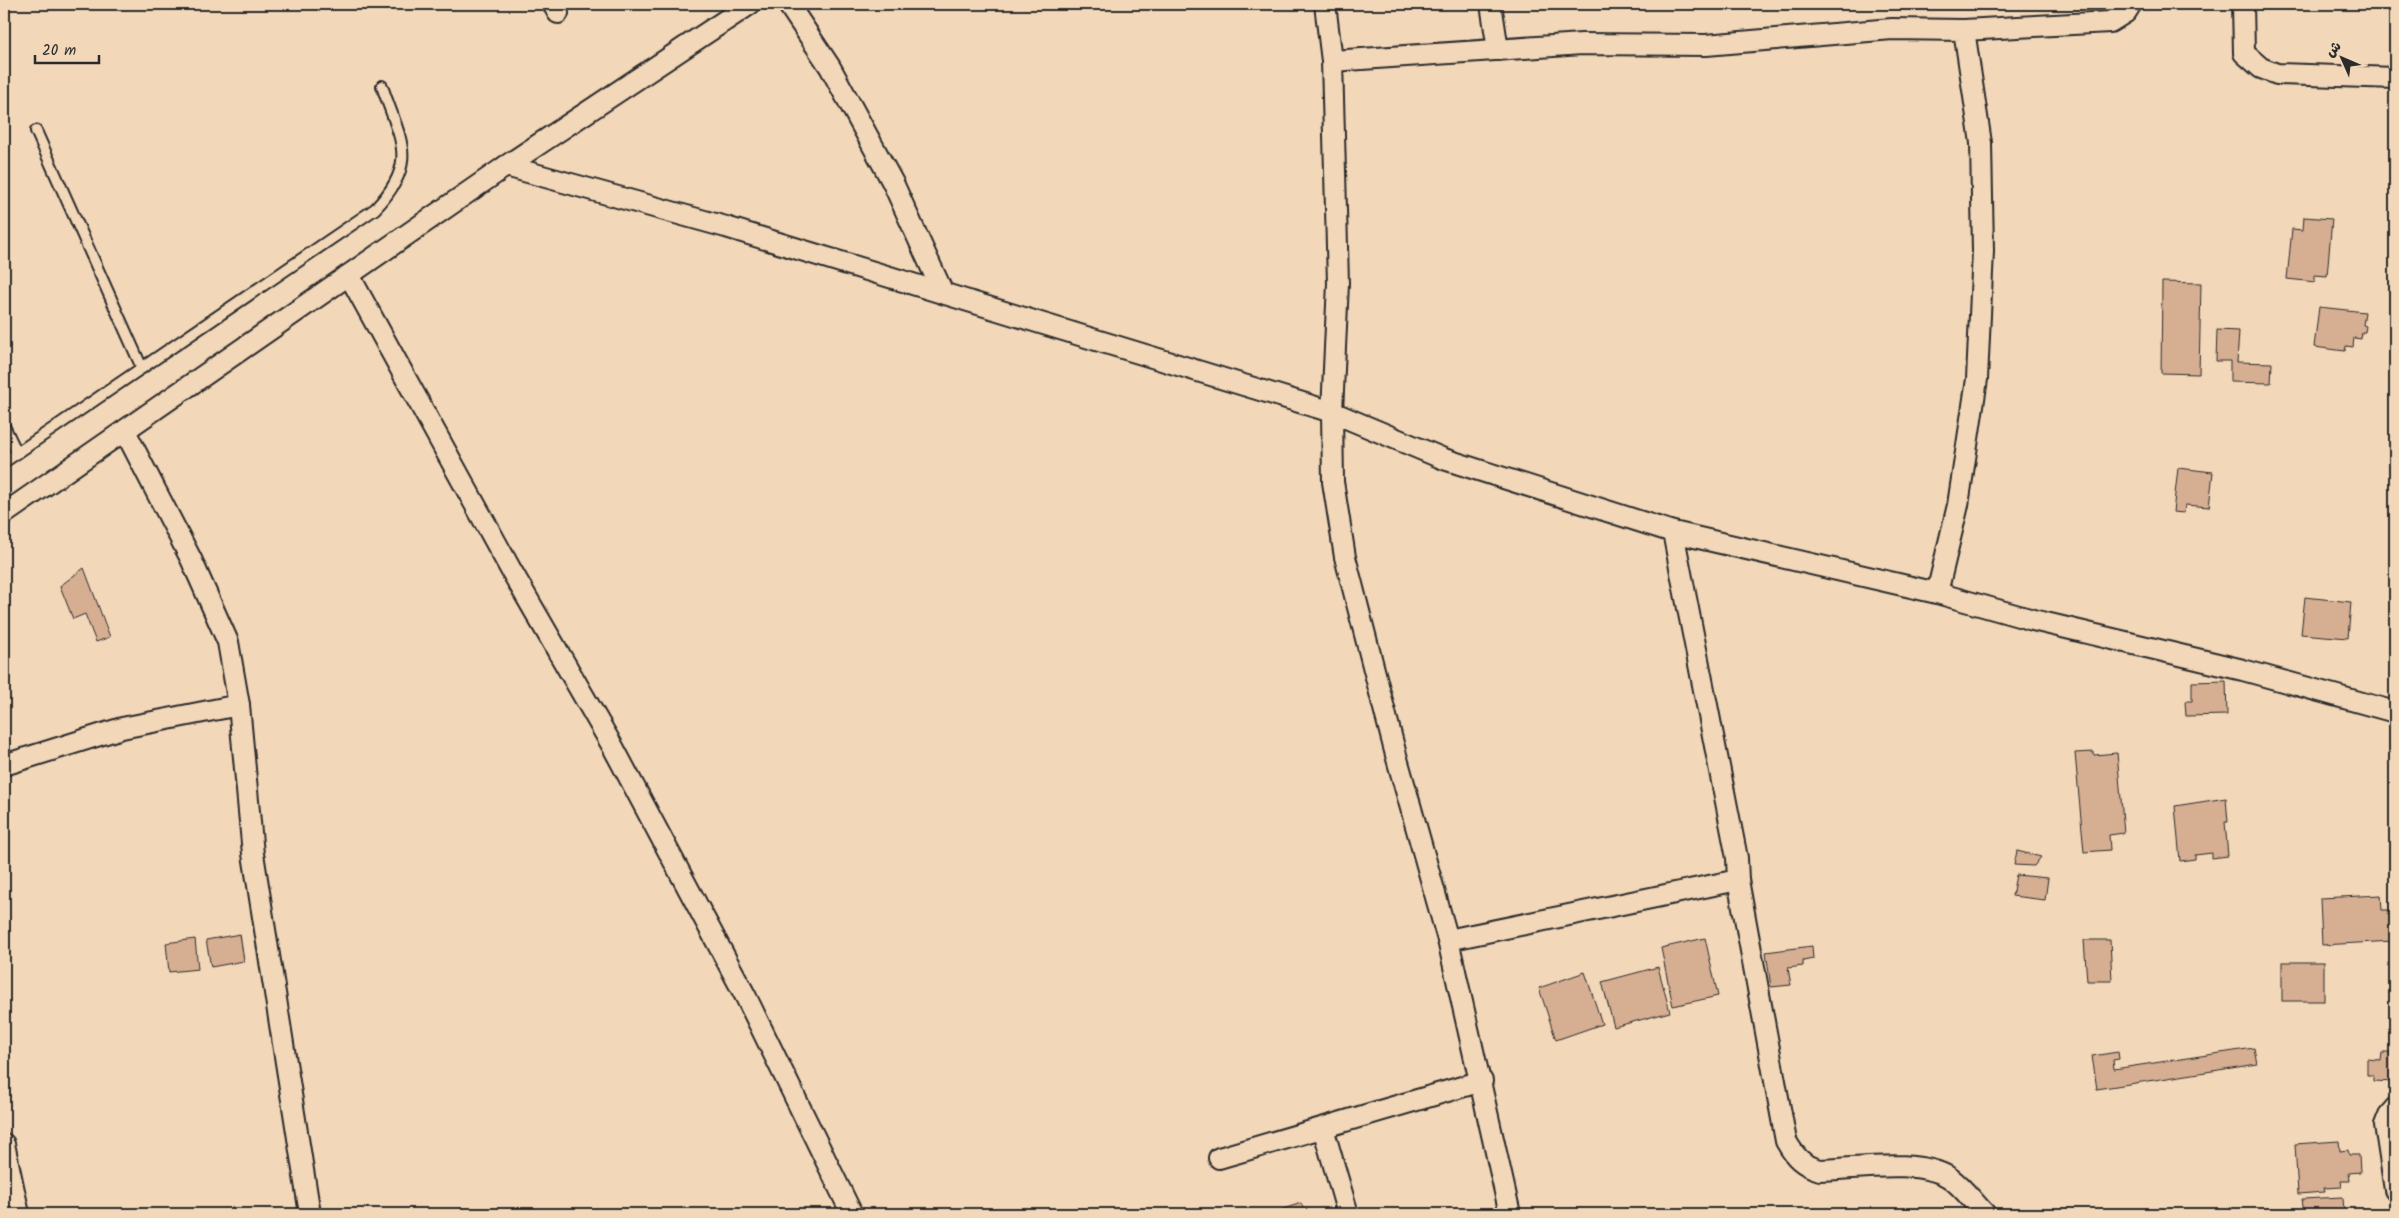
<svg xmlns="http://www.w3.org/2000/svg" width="2399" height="1218" viewBox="0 0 2399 1218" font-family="Kalam,'Playpen Sans Arabic',sans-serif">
<rect width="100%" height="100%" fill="#f2d7b9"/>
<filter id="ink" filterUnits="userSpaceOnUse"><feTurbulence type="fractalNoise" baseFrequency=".02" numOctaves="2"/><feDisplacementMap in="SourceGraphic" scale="10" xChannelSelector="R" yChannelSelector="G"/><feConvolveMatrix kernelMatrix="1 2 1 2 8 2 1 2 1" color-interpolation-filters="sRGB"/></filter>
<g filter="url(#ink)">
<g fill="#d6ae92" stroke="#2b2b2b">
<polygon points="2304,217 2332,219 2327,276 2315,275 2315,282 2287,279 2292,229 2303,230"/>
<polygon points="2162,282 2201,283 2199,374 2161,373"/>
<polygon points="2319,307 2365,312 2363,325 2366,326 2365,332 2362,332 2361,339 2354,338 2353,347 2346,346 2345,351 2314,347"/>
<polygon points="2217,330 2239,331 2237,362 2272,363 2271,383 2230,382 2230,361 2216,361"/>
<polygon points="2178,468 2213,472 2209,507 2185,505 2184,513 2173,512"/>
<polygon points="84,568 110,637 96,642 85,614 73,619 60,586"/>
<polygon points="2305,597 2351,602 2348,638 2301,634"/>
<polygon points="2226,681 2227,715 2186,716 2185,701 2192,701 2192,682"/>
<polygon points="2094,752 2094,755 2117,753 2124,833 2109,835 2110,850 2084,852 2075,753"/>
<polygon points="2226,798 2228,822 2225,822 2228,856 2212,858 2212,853 2195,855 2195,859 2180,861 2175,806"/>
<polygon points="2017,851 2041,857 2034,866 2014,865"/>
<polygon points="2016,875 2048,878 2045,900 2012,896"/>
<polygon points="2381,895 2382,910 2392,910 2393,941 2322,945 2320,898"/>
<polygon points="240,934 244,961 211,967 206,940"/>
<polygon points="1705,938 1718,996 1673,1006 1661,948"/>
<polygon points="195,939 198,969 169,972 166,943"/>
<polygon points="2084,940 2110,940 2112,981 2087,981"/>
<polygon points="1812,946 1813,959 1803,961 1803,966 1788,968 1791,985 1771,987 1766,952"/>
<rect x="2282" y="962" width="42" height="39"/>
<polygon points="1658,967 1670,1012 1614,1027 1602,982"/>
<polygon points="1585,972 1602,1024 1556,1040 1539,988"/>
<polygon points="2254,1048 2257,1064 2097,1089 2092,1056 2118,1052 2119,1059 2113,1060 2114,1069"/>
<polygon points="2382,1053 2395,1053 2395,1082 2373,1081 2373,1075 2367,1075 2367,1059 2381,1060"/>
<polygon points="2339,1141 2340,1151 2348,1150 2349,1155 2359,1155 2360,1172 2349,1173 2350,1181 2341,1181 2342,1187 2324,1188 2325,1192 2298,1194 2295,1144"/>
<polygon points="2343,1197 2344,1214 2304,1214 2302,1199"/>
<polygon points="1301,1203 1306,1214 1269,1214"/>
</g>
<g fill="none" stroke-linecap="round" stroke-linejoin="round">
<defs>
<g id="service">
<polyline points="36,131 142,368"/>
<polyline points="4,426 17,453"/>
<path d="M4,462L375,209C420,162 400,140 382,86"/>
</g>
<g id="minor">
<polyline points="553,4 558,13"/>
<polyline points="788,4 830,67 893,183 943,293"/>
<polyline points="1325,4 1332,61 1338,283 1332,412 1333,482 1345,557 1396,755 1448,940 1510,1214"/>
<polyline points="1491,4 1498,50"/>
<polyline points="2243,4 2244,53 2261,68 2277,74 2395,78"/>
<polyline points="1964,30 2110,22 2126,12 2131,4"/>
<polyline points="1332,61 1582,44 1706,45 1892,29 1964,30 1981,143 1983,251 1977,379 1958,505 1937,593"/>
<polyline points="506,166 726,227 1332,412 1444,459 1673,532 1937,593 2033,620 2243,670 2395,712"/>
<polyline points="349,275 511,570 613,747 746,997 852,1214"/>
<polyline points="125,431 191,559 228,642 239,705 253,854 310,1214"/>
<polyline points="4,514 506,166 750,4"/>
<polyline points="4,765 122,728 239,705"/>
<path d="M1738,880L1786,1141C1795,1157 1802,1165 1820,1170C1857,1169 1920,1158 1950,1178C1963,1187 1974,1203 1985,1214"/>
<polyline points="1448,940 1738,880 1737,858 1673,532"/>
<polyline points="2395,1108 2389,1115 2385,1125 2395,1190"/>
<polyline points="1323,1128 1348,1214"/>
<polyline points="4,1144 19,1214"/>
<polyline points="1219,1158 1482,1081"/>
</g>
</defs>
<use href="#service" stroke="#2b2b2b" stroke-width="14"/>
<use href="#minor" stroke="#2b2b2b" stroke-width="24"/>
<use href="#service" stroke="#f2d7b9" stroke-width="10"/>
<use href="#minor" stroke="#f2d7b9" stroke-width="20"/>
</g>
</g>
<rect width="2399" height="1218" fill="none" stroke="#f2d7b9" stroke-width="20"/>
<rect x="10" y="10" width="2379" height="1198" fill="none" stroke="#2b2b2b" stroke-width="2" filter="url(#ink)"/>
<g transform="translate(2342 58) rotate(315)" stroke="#f2d7b9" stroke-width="4" paint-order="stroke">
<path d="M0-4L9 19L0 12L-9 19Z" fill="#2b2b2b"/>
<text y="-8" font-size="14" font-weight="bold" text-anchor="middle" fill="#2b2b2b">ش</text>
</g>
<path d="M35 55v8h64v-8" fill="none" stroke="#2b2b2b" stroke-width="2.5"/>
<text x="42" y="55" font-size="15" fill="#2b2b2b" stroke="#f2d7b9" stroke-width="4" paint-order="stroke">20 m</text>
</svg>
